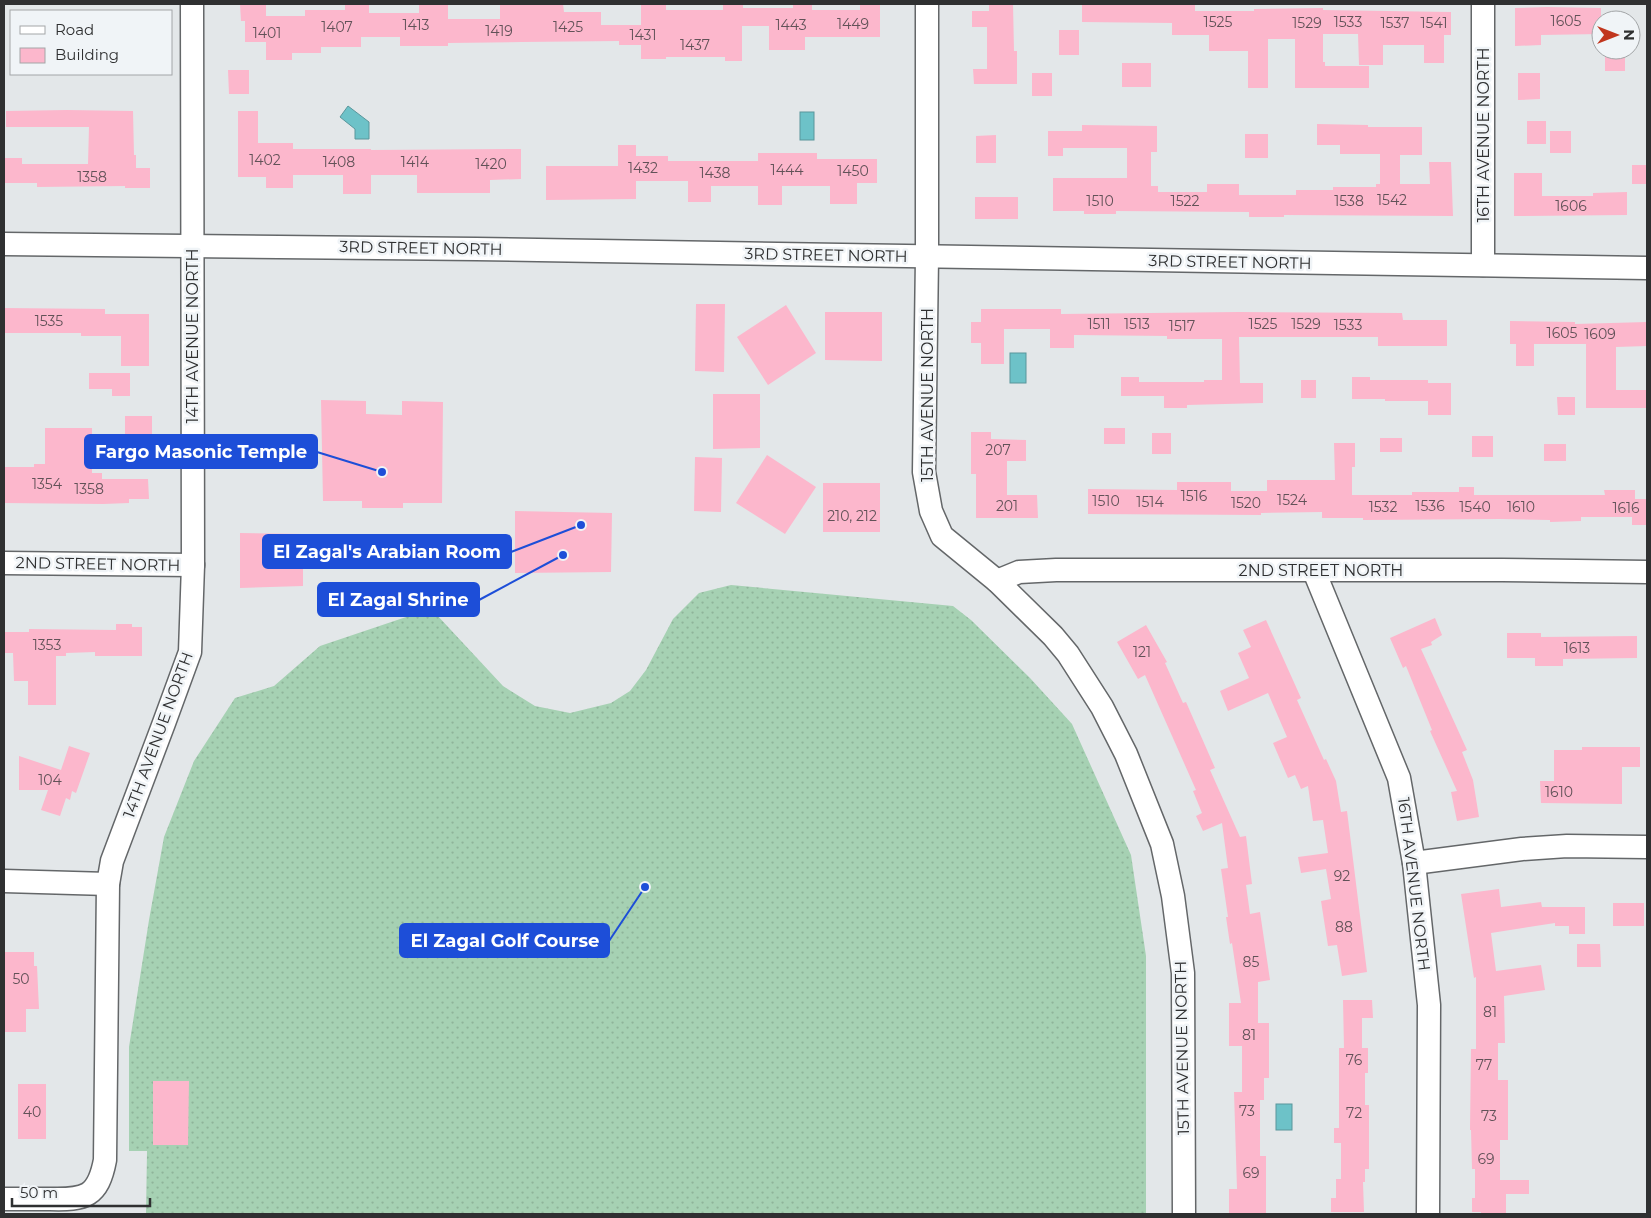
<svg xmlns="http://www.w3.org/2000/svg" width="1651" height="1218" viewBox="0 0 1651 1218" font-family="Montserrat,sans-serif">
<defs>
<pattern id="grass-dots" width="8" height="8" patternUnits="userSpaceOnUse" patternTransform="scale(1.25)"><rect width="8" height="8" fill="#a6d1b3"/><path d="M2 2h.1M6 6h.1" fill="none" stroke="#8fb49a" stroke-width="1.8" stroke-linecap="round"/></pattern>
</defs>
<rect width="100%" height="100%" fill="#e3e7e9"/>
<polygon fill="url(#grass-dots)" points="731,585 953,606 971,620 1030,678 1072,724 1131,855 1146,956 1146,1214 146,1214 147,1151 129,1151 129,1047 149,920 164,837 194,761 235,698 274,686 320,646 415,614 436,614 503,686 535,706 570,713 611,703 630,691 646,670 673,619 699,593"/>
<g fill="#6dc2c8" stroke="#5a969b">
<polygon points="348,106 369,122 369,139 355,139 355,129 340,117"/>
<rect x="800" y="112" width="14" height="28"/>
<rect x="1010" y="353" width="16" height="30"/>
<rect x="1276" y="1104" width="16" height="26"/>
</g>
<g fill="#fcb7cc">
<polygon points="240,4 266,4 266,16 305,16 305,10 345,10 345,4 369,4 369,13 419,13 419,4 448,4 448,19 500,19 500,4 563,4 564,12 601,12 601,25 641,25 641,4 666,4 666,10 723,10 723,4 743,4 743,8 793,8 793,4 812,4 812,10 860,10 860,4 880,4 880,37 805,37 805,50 769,50 769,26 742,26 742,61 725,61 725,57 666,57 666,59 641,59 641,45 619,45 619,41 522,42 448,43 448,46 400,46 400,37 361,37 361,47 321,47 321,53 292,53 292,60 266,60 266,42 245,42 245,21 241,21"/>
<polygon points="989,4 1013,4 1014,51 1017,51 1017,84 974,84 973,69 987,69 987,27 972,27 972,11 989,11"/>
<polygon points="1082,4 1195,4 1195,11 1254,11 1254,9 1323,8 1323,10 1451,12 1451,35 1444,35 1444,63 1424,63 1424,45 1383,45 1383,65 1359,65 1358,34 1323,34 1323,62 1325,62 1325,66 1369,66 1369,88 1295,88 1295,39 1268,39 1268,88 1248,88 1248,51 1209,51 1209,35 1172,35 1172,23 1082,22"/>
<polygon points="1547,7 1601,8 1601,34 1541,35 1541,45 1515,46 1515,8"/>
<rect x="1059" y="30" width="20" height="25"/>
<rect x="1605" y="52" width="20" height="19"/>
<rect x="1122" y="63" width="29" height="24"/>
<polygon points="228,70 249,70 249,94 229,94"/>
<rect x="1032" y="73" width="20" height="23"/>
<polygon points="1518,73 1540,73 1540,99 1518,100"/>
<polygon points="67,110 133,111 134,155 136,155 136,168 150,168 150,188 125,188 125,186 37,187 37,183 4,183 4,158 22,158 22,164 88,164 89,127 6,127 6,111"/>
<polygon points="238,111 258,111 258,143 293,143 293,149 371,149 371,150 521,149 521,179 490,180 490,193 417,193 417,175 371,175 371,194 343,194 343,175 293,175 293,188 266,188 266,177 238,177"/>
<rect x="1527" y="121" width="19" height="23"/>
<polygon points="1317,124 1368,125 1368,127 1422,127 1422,155 1400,155 1400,184 1430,184 1429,162 1451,162 1453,216 1284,215 1284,217 1249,217 1249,212 1116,211 1116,214 1084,214 1084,211 1053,211 1053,178 1127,178 1127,148 1063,148 1063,156 1048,156 1048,131 1082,131 1082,125 1157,126 1157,152 1151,152 1151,186 1158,186 1158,192 1207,192 1207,184 1239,184 1239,195 1296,195 1296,190 1333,190 1333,187 1376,187 1376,184 1380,184 1380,154 1340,154 1340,145 1317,145"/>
<rect x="1550" y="131" width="21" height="22"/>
<rect x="1245" y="134" width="23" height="24"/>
<polygon points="996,135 996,163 976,163 976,136"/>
<polygon points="618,145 636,145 636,156 668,156 668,161 758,161 758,153 817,153 817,159 877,159 877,183 857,183 857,204 830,204 830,186 782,186 782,205 758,205 758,186 711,186 711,202 688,202 688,181 636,181 636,199 546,200 546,166 618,166"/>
<rect x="1632" y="165" width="14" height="19"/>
<polygon points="1514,173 1542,173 1542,196 1593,196 1593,193 1627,192 1627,215 1514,216"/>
<rect x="975" y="197" width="43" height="22"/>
<polygon points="696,304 725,304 724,372 695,371"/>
<polygon points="786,305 816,353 768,385 737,337"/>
<polygon points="4,308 105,309 105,314 149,314 149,366 121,366 121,336 81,336 81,333 4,333"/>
<polygon points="981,309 1061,309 1061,314 1239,312 1402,313 1403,320 1447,320 1447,346 1378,346 1378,337 1239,337 1240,383 1263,383 1263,403 1187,405 1187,408 1164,408 1164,396 1121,396 1121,377 1139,377 1139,382 1204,382 1204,380 1222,380 1222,339 1167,339 1167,336 1074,335 1074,348 1050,348 1050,329 1004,329 1004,364 981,364 981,343 971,343 971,322 981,322"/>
<polygon points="825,312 882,312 882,361 825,360"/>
<polygon points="1510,321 1575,322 1575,324 1647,322 1647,346 1616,347 1616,390 1647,390 1647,408 1586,408 1586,344 1534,344 1534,366 1516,366 1516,344 1510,344"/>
<polygon points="89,373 130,373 130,396 112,396 112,389 89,389"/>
<polygon points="1352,377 1370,377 1370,380 1428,380 1428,383 1451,383 1451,415 1428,415 1428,401 1385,401 1385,399 1352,399"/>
<rect x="1301" y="380" width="15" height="18"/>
<polygon points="713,394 760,394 760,448 713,449"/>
<polygon points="1557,397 1575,397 1575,415 1558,415"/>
<polygon points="321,400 366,401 366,414 402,415 402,401 443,402 442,503 403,503 403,508 362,508 362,501 323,501"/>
<rect x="125" y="416" width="27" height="20"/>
<polygon points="45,428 92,428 92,473 102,473 102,479 148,479 149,499 129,499 129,503 103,504 4,503 4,467 34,467 34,464 45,464"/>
<rect x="1104" y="428" width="21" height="16"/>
<polygon points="971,432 991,432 991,439 1026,440 1026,461 1007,461 1007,495 1037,495 1038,518 976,518 976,474 971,474"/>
<rect x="1152" y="433" width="19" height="21"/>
<rect x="1472" y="436" width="21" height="21"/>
<rect x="1380" y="438" width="22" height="14"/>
<polygon points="1334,443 1355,443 1355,467 1352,467 1352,495 1412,495 1412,492 1459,492 1459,487 1474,487 1474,495 1605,495 1604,490 1635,490 1635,499 1647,499 1647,525 1632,525 1632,517 1581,517 1581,521 1550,522 1550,520 1500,519 1363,520 1363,518 1322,518 1322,512 1261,513 1261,515 1088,514 1088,489 1177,490 1177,482 1231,482 1231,491 1267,491 1267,480 1335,480"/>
<rect x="1544" y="444" width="22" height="17"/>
<polygon points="767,455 816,487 785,534 736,503"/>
<polygon points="695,457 722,458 721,512 694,511"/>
<rect x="823" y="483" width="57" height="49"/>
<polygon points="515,511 612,513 611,572 515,573"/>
<polygon points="240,533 303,534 303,586 240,588"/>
<polygon points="1435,618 1442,635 1431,642 1432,645 1421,649 1467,750 1462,752 1473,780 1479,817 1457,821 1451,792 1457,791 1430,731 1432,730 1406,666 1403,668 1390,638"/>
<polygon points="1266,620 1301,698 1297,700 1324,760 1326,759 1336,781 1341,812 1347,811 1367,972 1342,976 1337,945 1328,946 1321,901 1331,899 1326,869 1301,873 1298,857 1328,853 1323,820 1313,821 1308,786 1301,789 1295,775 1288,778 1273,743 1287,737 1268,693 1228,711 1220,691 1249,678 1238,653 1251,647 1243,630"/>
<polygon points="116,624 132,624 132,627 142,627 142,656 95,656 95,652 66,653 66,656 56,656 56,705 28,705 28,681 14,681 13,653 4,653 4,632 29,632 29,629 116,630"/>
<polygon points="1146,625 1167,662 1165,663 1183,703 1186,702 1215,768 1210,770 1240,837 1246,836 1252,884 1246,885 1250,914 1260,912 1270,980 1258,982 1258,1023 1269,1023 1269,1078 1264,1078 1264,1100 1260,1100 1260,1156 1266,1156 1266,1213 1229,1213 1229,1189 1237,1189 1234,1092 1242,1092 1242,1046 1229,1046 1229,1003 1241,1003 1232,943 1230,944 1226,917 1228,917 1221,869 1228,868 1222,823 1203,831 1196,816 1202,813 1193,791 1196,790 1145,675 1138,679 1117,642"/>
<polygon points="1507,633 1541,633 1541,637 1637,636 1637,658 1563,659 1563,666 1535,666 1535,658 1507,658"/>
<polygon points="69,746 90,753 76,793 72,791 70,800 66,798 60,816 41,810 48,790 19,790 19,756 61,770"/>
<polygon points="1582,747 1640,747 1640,767 1622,767 1622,804 1541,803 1540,781 1554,781 1554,750 1582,750"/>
<polygon points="1499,889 1501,907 1541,902 1542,907 1585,907 1585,934 1569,934 1569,926 1555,926 1555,923 1491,933 1496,971 1541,965 1545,990 1504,996 1505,1043 1498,1043 1498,1080 1508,1080 1508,1140 1500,1140 1500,1180 1529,1180 1529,1194 1506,1194 1506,1214 1481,1214 1481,1212 1472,1212 1472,1198 1475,1198 1475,1169 1472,1169 1471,1130 1470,1130 1471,1049 1476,1049 1476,977 1474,978 1461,894"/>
<rect x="1613" y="903" width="31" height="23"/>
<polygon points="1577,944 1600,944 1601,967 1577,967"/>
<polygon points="4,952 34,952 34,966 37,966 39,1009 26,1009 26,1032 4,1032"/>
<polygon points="1343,1000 1372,1000 1373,1018 1362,1018 1362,1048 1368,1048 1368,1073 1365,1073 1365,1105 1369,1105 1369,1169 1365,1169 1365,1182 1363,1182 1364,1212 1331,1212 1331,1198 1336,1198 1336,1179 1341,1179 1341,1143 1334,1143 1334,1128 1339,1128 1339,1048 1344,1048"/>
<polygon points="153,1081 189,1081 188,1145 153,1145"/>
<rect x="18" y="1084" width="28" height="55"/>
</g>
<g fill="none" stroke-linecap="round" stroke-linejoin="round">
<defs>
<g id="minor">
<polyline points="927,4 927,257 924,472 931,511 942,536 997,581 1053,636 1068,654 1102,707 1126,754 1162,844 1173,896 1183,973 1184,1214"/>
<polyline points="4,244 476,249 1647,268"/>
<polyline points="1483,265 1483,4"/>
<polyline points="4,563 193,565"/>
<polyline points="1314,571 1399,778 1414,863 1429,1005 1428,1214"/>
<polyline points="997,581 1019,572 1056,570 1502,570 1647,572"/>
<polyline points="1414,863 1522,849 1567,846 1647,847"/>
<polyline points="4,881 108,884"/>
<path d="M4,1199C19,1199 35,1199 50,1199C85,1200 98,1197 105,1160L108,884L112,861L164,723L190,652L193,565L192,4"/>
</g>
</defs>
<use href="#minor" stroke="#646769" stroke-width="25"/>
<use href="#minor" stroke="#fff" stroke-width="22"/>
</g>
<g text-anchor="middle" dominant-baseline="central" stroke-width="5" stroke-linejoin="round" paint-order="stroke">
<g font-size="14" fill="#625258">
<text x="1566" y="21">1605</text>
<text x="1218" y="22">1525</text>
<text x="1348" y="22">1533</text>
<text x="1307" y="23">1529</text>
<text x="1395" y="23">1537</text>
<text x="1434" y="23">1541</text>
<text x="853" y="24">1449</text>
<text x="416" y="25">1413</text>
<text x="791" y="25">1443</text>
<text x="337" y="27">1407</text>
<text x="568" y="27">1425</text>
<text x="499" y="31">1419</text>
<text x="267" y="33">1401</text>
<text x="643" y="35">1431</text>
<text x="695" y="45">1437</text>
<text x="265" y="160">1402</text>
<text x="339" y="162">1408</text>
<text x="415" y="162">1414</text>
<text x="491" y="164">1420</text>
<text x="643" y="168">1432</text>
<text x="787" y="170">1444</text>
<text x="853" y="171">1450</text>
<text x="715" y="173">1438</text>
<text x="92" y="177">1358</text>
<text x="1392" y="200">1542</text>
<text x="1100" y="201">1510</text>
<text x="1185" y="201">1522</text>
<text x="1349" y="201">1538</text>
<text x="1571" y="206">1606</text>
<text x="49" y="321">1535</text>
<text x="1099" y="324">1511</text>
<text x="1137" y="324">1513</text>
<text x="1263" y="324">1525</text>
<text x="1306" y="324">1529</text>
<text x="1348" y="325">1533</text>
<text x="1182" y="326">1517</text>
<text x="1562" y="333">1605</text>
<text x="1600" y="334">1609</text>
<text x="998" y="450">207</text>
<text x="47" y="484">1354</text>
<text x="89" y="489">1358</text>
<text x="1194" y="496">1516</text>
<text x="1292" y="500">1524</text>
<text x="1106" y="501">1510</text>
<text x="1150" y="502">1514</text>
<text x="1246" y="503">1520</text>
<text x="1007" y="506">201</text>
<text x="1430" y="506">1536</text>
<text x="1383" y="507">1532</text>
<text x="1475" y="507">1540</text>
<text x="1521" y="507">1610</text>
<text x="1626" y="508">1616</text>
<text x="852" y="516">210, 212</text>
<text x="47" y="645">1353</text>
<text x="1577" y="648">1613</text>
<text x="1142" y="652">121</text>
<text x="50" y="780">104</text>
<text x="1559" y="792">1610</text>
<text x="1342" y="876">92</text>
<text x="1344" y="927">88</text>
<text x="1251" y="962">85</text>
<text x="21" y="979">50</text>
<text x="1490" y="1012">81</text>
<text x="1249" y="1035">81</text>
<text x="1354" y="1060">76</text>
<text x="1484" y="1065">77</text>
<text x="1247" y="1111">73</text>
<text x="32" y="1112">40</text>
<text x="1354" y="1113">72</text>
<text x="1489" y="1116">73</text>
<text x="1486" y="1159">69</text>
<text x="1251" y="1173">69</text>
</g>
<g font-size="16" fill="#2f3031" stroke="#f0f4f7">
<text transform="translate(1483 135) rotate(-90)">16TH AVENUE NORTH</text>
<text transform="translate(421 248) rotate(1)">3RD STREET NORTH</text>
<text transform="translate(826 255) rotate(1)">3RD STREET NORTH</text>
<text transform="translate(1230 262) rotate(1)">3RD STREET NORTH</text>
<text transform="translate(192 336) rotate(-90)">14TH AVENUE NORTH</text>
<text transform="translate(927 395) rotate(-90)">15TH AVENUE NORTH</text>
<text transform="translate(98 564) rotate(1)">2ND STREET NORTH</text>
<text x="1321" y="570">2ND STREET NORTH</text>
<text transform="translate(158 735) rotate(-70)">14TH AVENUE NORTH</text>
<text transform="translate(1414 884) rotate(83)">16TH AVENUE NORTH</text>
<text transform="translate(1182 1048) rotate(-91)">15TH AVENUE NORTH</text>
</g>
</g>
<path fill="none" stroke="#1d4ed8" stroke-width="2" d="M382 472L317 452M581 525L511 552M563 555L479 600M645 887L609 941"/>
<g fill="#1d4ed8" stroke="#f0f4f7" stroke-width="2">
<circle cx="382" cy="472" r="5"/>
<circle cx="581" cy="525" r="5"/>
<circle cx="563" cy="555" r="5"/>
<circle cx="645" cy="887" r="5"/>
</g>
<g fill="#1d4ed8" stroke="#1d4ed8" stroke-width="2">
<rect x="85" y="435" width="232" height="33" rx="5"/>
<rect x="263" y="535" width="248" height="33" rx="5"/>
<rect x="318" y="583" width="161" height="33" rx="5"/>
<rect x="400" y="924" width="209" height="33" rx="5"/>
</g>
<g font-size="18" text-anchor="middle" font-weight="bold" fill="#fff">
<text x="201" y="458">Fargo Masonic Temple</text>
<text x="387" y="558">El Zagal's Arabian Room</text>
<text x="398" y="606">El Zagal Shrine</text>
<text x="505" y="947">El Zagal Golf Course</text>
</g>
<rect width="1651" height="1218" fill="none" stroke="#2f3031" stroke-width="10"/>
<rect x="10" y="10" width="162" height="65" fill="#f0f4f7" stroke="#a3a6a8"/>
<rect x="20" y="26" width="25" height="8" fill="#ffffff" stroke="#a3a6a8"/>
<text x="55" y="35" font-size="15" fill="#2f3031">Road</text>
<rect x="20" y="48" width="25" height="15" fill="#fcb7cc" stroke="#a3a6a8"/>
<text x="55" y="60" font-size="15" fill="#2f3031">Building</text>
<g transform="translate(1616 35) rotate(90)"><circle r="24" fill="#f0f4f7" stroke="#a3a6a8"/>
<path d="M0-4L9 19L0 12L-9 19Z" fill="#c1361e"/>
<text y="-8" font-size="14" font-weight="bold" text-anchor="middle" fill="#2f3031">N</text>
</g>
<path d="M12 1198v8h138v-8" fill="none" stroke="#2f3031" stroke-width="2.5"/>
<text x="20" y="1198" font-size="15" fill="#2f3031" stroke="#f0f4f7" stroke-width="4" paint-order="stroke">50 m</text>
</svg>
